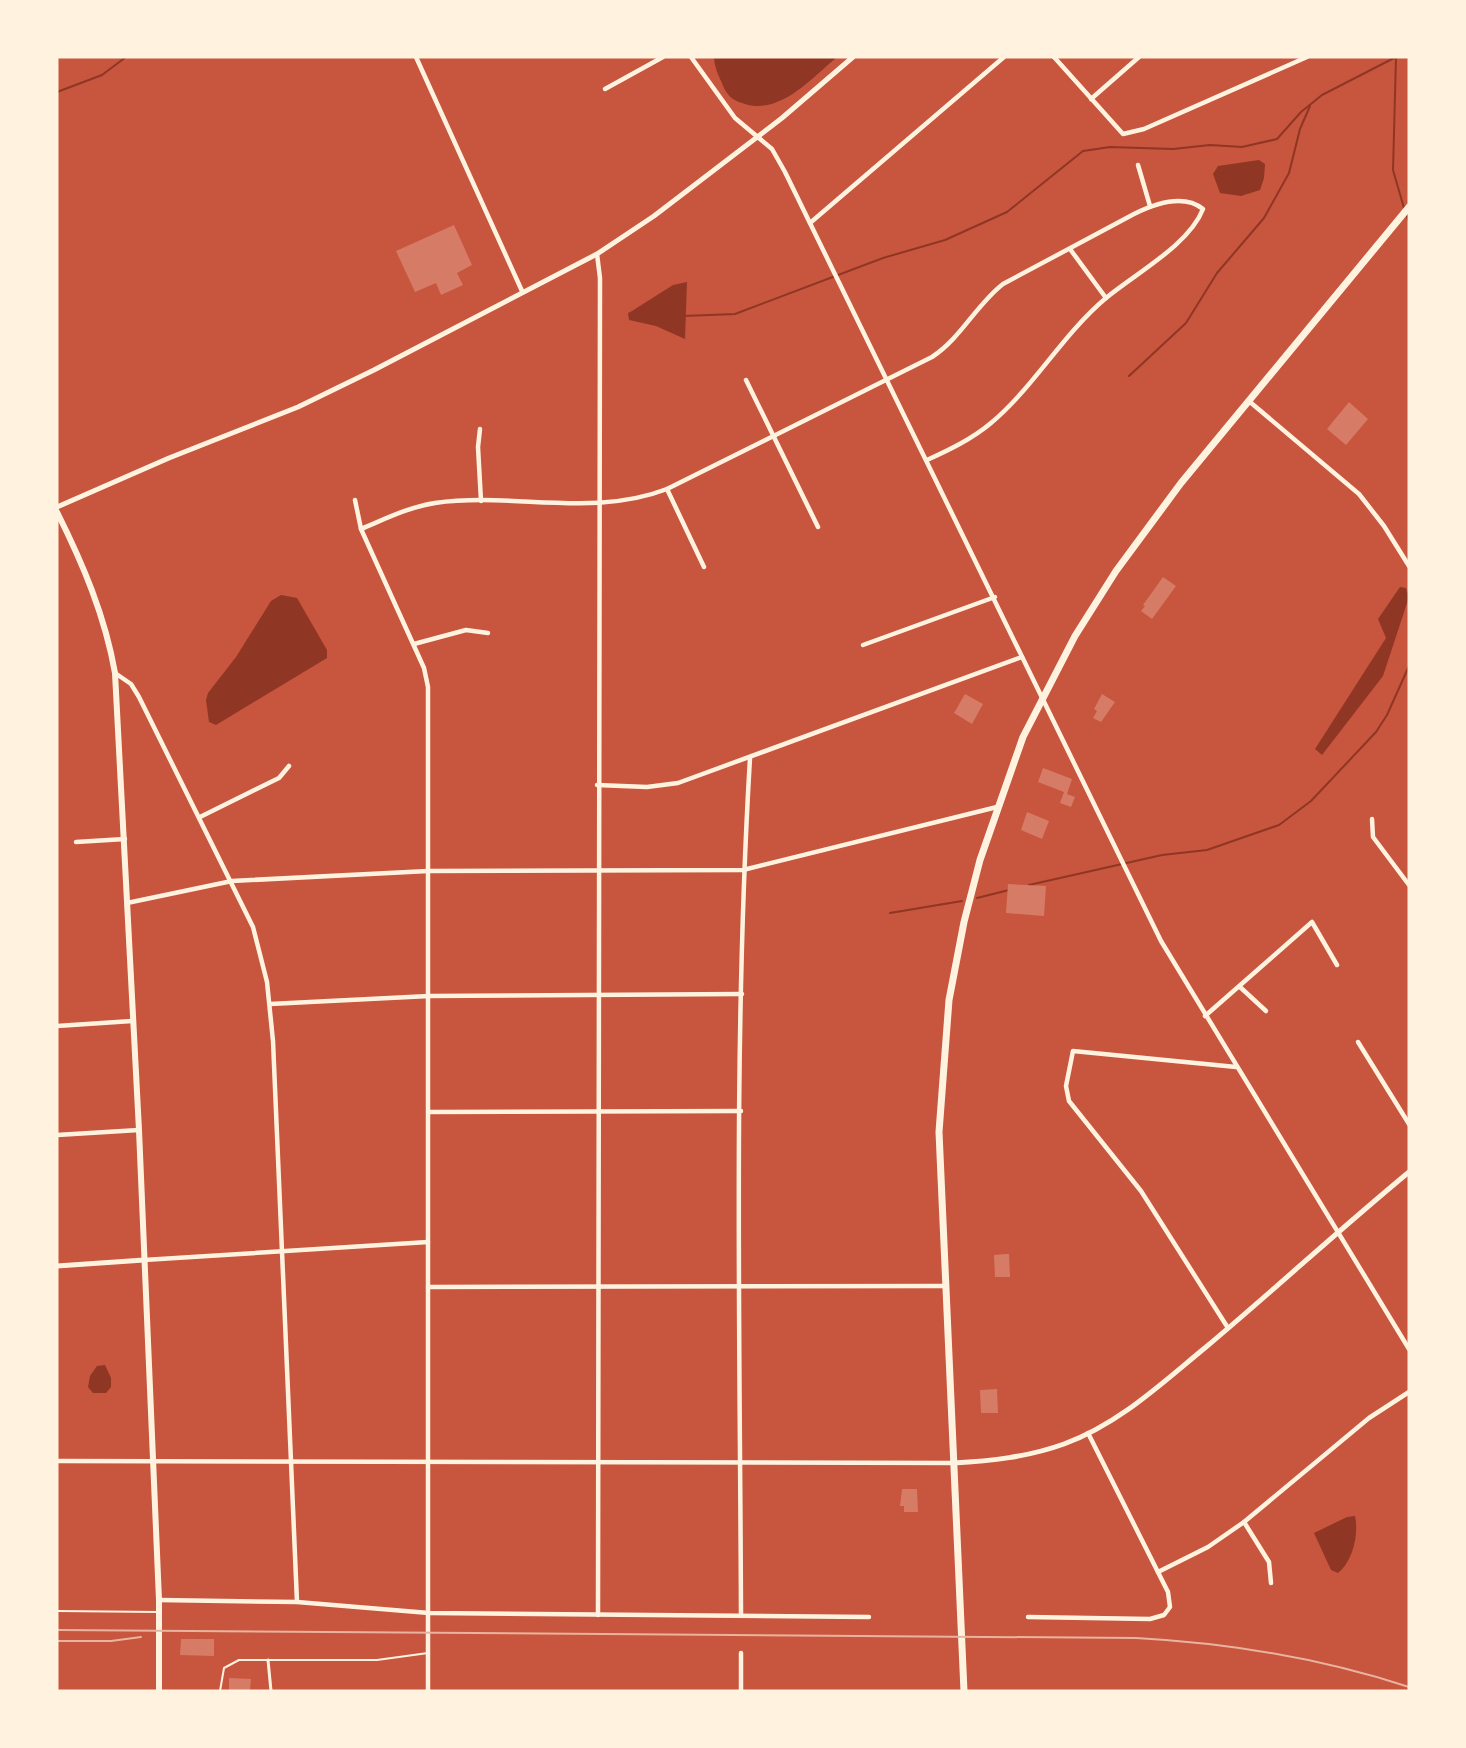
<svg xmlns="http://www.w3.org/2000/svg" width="1466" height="1748" viewBox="0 0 1466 1748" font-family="'Fira Sans Condensed',sans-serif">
<rect width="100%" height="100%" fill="#c8553d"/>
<g fill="#8f3625">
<path d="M714,57H837C812,78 780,115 745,104C735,101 729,98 724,88C720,78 714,68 714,57Z"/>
<polygon points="1259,160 1265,164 1264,178 1260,190 1241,196 1220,193 1213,174 1218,166"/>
<polygon points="687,282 685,339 656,326 629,320 628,313 632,311 673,285"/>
<polygon points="1400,587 1406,588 1409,597 1383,676 1322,755 1315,749 1386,638 1378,619"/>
<polygon points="281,595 297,598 327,650 327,658 216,725 209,722 206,700 208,693 236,657 271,601"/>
<polygon points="105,1365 111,1378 111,1387 106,1393 93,1393 88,1387 90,1376 97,1366"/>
<path d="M1355,1516C1359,1534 1353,1561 1338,1573L1331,1570L1314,1533L1347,1517Z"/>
</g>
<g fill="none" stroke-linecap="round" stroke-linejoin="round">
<g stroke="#8f3625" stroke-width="2">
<polyline points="1396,57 1393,170 1404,208"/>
<polyline points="57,92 102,75 126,57"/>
<polyline points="1406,214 1409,222"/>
<polyline points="683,316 735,314 883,258 945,240 1007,212 1083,151 1110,147 1173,149 1210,145 1242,147 1277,139 1301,112 1322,95 1396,57"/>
<polyline points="1129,376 1186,323 1217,273 1264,218 1289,173 1300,129 1310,106"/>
<polyline points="1029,885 1162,855 1207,850 1279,825 1311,801 1376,732 1387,715 1409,666"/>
<polyline points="977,898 1009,890"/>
<polyline points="890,913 962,901"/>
</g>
</g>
<g fill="#d67c66">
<polygon points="454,225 472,265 457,273 463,285 441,295 436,283 415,292 396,251"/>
<polygon points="1349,402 1368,419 1346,445 1327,429"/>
<polygon points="1163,577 1176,586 1152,619 1141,611 1145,606 1143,605"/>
<polygon points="965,694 983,704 972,724 954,713"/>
<polygon points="1102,694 1115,702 1101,722 1093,718 1097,711 1094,709"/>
<polygon points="1043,768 1072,779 1067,794 1075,797 1071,807 1060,803 1064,792 1038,782"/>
<polygon points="1027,812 1049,821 1042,839 1021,830"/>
<polygon points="1008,884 1046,886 1044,916 1006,913"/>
<polygon points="1006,1254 1009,1254 1010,1277 995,1277 994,1255"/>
<polygon points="997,1389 998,1413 981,1413 980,1390"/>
<polygon points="902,1489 917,1489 918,1512 904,1512 904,1506 900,1506"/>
<polygon points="181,1639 214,1639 214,1656 180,1655"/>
<polygon points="229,1678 251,1679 250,1691 229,1691"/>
</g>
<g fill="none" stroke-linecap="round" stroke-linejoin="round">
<g stroke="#fff3e0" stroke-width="2">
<polyline points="57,1611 158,1612"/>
<polyline points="220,1691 224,1668 239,1660 377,1660 428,1653"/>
</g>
<polyline stroke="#fff3e0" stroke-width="3" points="268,1660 271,1691"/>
<g stroke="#fff3e0" stroke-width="4.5">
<polyline points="416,57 522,291"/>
<polyline points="691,57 735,118 772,149 785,172 1161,941 1409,1349"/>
<polyline points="1054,57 1123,134 1144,129 1307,57"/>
<polyline points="605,89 663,57"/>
<polyline points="1091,99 1139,57"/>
<polyline points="1138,165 1150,206"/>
<polyline points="810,223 1004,57"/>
<polyline points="1070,249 1106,298"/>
<polyline points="597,254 600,278 598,1615"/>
<polyline points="746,380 818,527"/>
<polyline points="1250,402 1359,494 1384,526 1409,566"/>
<polyline points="480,429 478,447 481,501"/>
<polyline points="667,489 704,567"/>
<polyline points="355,500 361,529 424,668 428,687 428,1691"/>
<path d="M361,529C385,519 409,507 435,503C513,492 592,518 667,489L932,357C961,338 976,305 1003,284L1134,214C1154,204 1183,193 1203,209C1189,245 1136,273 1106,298C1062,335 1034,387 991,423C972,439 949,450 927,460"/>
<polyline points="414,644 466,630 488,633"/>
<polyline points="863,645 995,597"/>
<polyline points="115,673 131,684 139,697 253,927 267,982 273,1041 297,1602"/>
<polyline points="597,785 647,787 678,783 1022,657"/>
<polyline points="200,817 279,778 289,766"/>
<polyline points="1372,819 1373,837 1409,885"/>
<polyline points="76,842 125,839"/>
<polyline points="127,903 232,881 428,871 743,870 997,807"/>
<polyline points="1240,987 1266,1011"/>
<polyline points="270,1004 429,996 742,994"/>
<polyline points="1205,1016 1312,922 1337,965"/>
<polyline points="57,1026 132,1021"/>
<polyline points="1358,1042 1409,1124"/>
<polyline points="429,1112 741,1111"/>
<polyline points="57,1135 139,1130"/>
<polyline points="144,1260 428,1242"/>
<polyline points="428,1287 944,1286"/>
<polyline points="1228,1328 1141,1191 1069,1101 1066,1086 1073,1051 1236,1067"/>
<polyline points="57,1461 953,1463"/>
<polyline points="1244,1522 1269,1562 1271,1583"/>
<polyline points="1158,1572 1208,1547 1244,1522 1369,1418 1409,1392"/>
<polyline points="159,1600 297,1602 429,1613 869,1617"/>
<path d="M741,1615C740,1330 733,1043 750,758"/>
<polyline points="1028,1617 1150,1619 1164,1615 1170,1607 1168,1592 1088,1433"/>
<polyline points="741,1653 741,1691"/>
</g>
<g stroke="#fff3e0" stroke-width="5">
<polyline points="57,507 169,458 298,407 374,370 597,254 654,216 782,118 853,57"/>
<polyline points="57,1266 144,1260"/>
<path d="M953,1463C991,1461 1028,1457 1064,1444C1119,1424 1162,1383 1206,1347C1275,1289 1340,1229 1409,1172"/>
</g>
<path stroke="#fff3e0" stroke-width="6" d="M57,512C83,564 105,616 115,673L139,1130L159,1600V1691"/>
<polyline stroke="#fff3e0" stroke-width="7" points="964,1691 939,1132 949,1000 964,922 980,860 1023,737 1075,636 1116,571 1181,483 1409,207"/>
<g stroke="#e9b49f" stroke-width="2">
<path d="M57,1630L1136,1638C1229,1643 1320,1658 1409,1687"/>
<polyline points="57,1641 111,1641 141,1637"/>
</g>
</g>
<rect width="1466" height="1748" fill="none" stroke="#fff3e0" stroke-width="117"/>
</svg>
